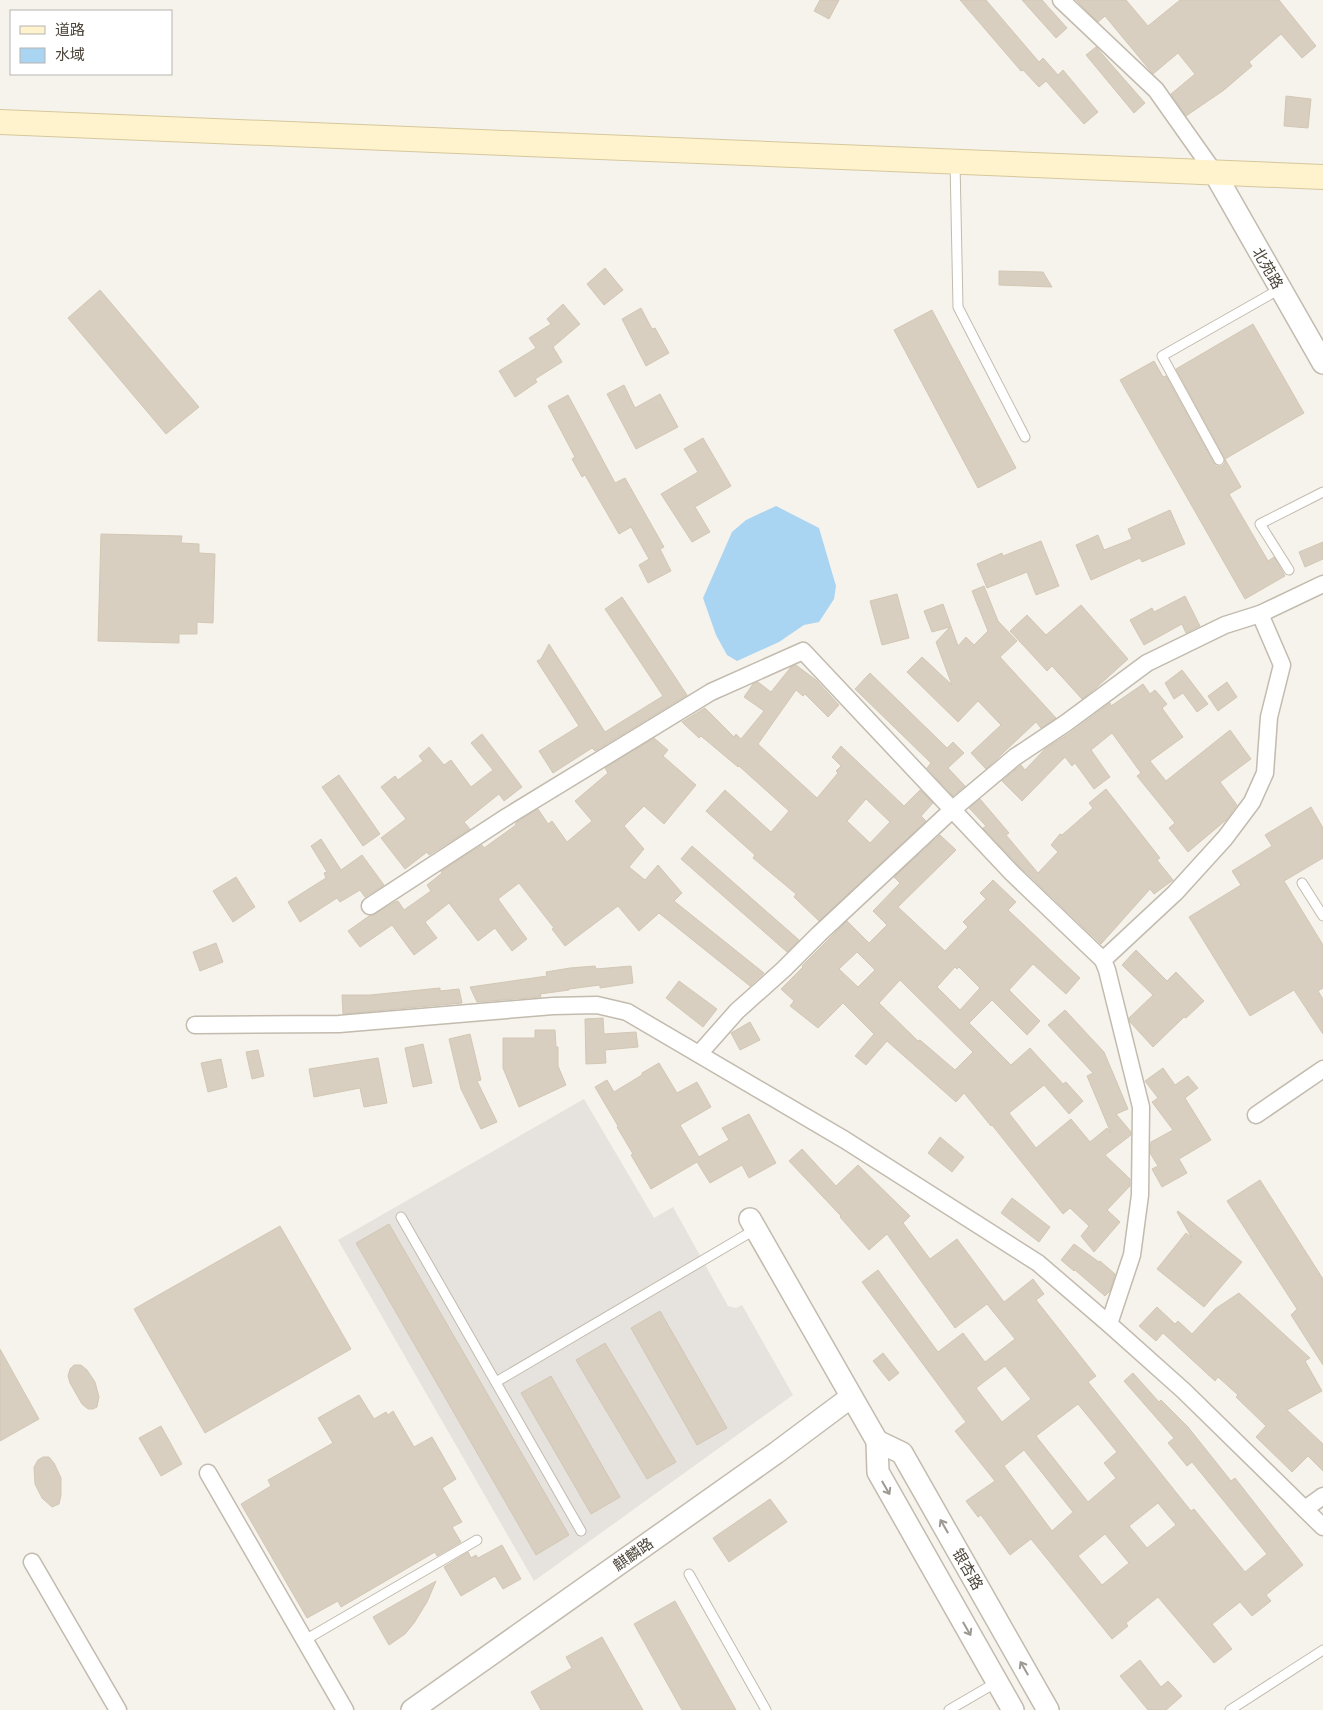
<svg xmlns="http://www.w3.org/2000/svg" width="1323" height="1710" viewBox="0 0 1323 1710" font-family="Mulish,'Noto Sans SC',sans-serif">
<rect width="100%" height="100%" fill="#f6f3ec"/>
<polygon fill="#e6e2dd" points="584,1099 654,1218 673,1207 728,1306 736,1308 742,1305 793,1395 534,1581 338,1240"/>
<polygon fill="#a9d4f2" points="776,506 819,528 836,586 834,599 819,622 804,625 779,642 737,661 727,655 716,635 703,598 732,532 746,520"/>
<g fill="#d8cfc1" stroke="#d3c7b4" fill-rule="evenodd">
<polygon points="820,0 839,0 829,19 814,11"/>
<polygon points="960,0 986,0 1039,62 1043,58 1058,75 1063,70 1098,112 1084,124 1046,81 1039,87 1023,70 1021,71"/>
<polygon points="1022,0 1042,0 1067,28 1056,38"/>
<polygon points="1076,0 1126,0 1148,26 1180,0 1279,0 1316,46 1302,58 1281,34 1249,62 1252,66 1224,90 1186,116 1171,94 1195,74 1178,53 1153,74 1105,16 1098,22"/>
<polygon points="1096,47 1145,103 1134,113 1086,55"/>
<polygon points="1286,96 1311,99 1308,128 1284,126"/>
<polygon points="605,268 623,290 604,305 587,284"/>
<polygon points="999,271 1043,272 1052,287 999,285"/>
<polygon points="100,290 199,407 166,434 68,318"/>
<polygon points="563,304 580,324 553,347 562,362 535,379 537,382 515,397 499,371 536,348 529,338 551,324 547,319"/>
<polygon points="641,308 652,329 655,328 669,353 646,366 622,319"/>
<polygon points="932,310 1016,468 978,488 894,330"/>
<polygon points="1253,324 1304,413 1225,459 1241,487 1229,494 1268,561 1274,557 1285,576 1245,599 1120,380 1154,361 1163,377 1166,376 1214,463 1216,466 1222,466 1225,463 1224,457 1176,369"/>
<polygon points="624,385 635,408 660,394 678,427 636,449 607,394"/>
<polygon points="568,395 615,483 625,478 664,547 660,549 671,571 648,583 639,565 649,559 631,527 619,534 585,475 582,477 572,459 575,457 548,406"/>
<polygon points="703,438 731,486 695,507 710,532 692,542 661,494 698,472 684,449"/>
<polygon points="1170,510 1185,544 1142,562 1140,558 1091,580 1076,545 1098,535 1104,550 1132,539 1128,529"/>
<polygon points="101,534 182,536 181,543 199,544 199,553 215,554 213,623 197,622 197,634 179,634 179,643 98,641"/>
<polygon points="1041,541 1059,586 1036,595 1027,572 987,588 977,564 1002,553 1003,556"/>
<polygon points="1323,542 1323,559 1305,567 1299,552"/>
<polygon points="984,586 998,621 1017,641 1000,657 1056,718 1041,728 1036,722 986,769 971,753 1001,725 978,701 958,722 907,672 922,657 952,685 936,642 950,627 932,632 924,611 943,604 958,646 966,637 974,645 988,631 972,591"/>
<polygon points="897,594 909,638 882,645 870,601"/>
<polygon points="1185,596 1200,626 1186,633 1182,624 1144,645 1130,620 1152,608 1154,612"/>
<polygon points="622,597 687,695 595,751 592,748 553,773 539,751 579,726 537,661 541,659 549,644 605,732 663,696 605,609"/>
<polygon points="1081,605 1128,659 1097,687 1082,699 1052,666 1047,671 1010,631 1027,615 1046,635"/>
<path d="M796,665L816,680L839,705L828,717L805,694L803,696L796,690L758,744L817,798L838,773L836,771L841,766L832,757L841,746L904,806L920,790L933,803L921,816L926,821L819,921L794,897L796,894L753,858L755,855L706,811L725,790L771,832L789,811L739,766L738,767L701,736L699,738L682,722L705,708L734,737L736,734L741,739L764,711L744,697L753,684L758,682L771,692L791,667ZM866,799L890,822L870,843L847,821Z"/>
<polygon points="1182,670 1208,704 1197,712 1183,693 1174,699 1165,683"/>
<polygon points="870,673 947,748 953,742 964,753 948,768 965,786 953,796 927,768 931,763 855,689"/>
<polygon points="1227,682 1237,697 1218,711 1208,696"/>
<polygon points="1143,684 1150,694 1155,690 1167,704 1162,708 1183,737 1150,761 1166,781 1230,730 1251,759 1220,782 1237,805 1226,820 1188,852 1169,828 1175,823 1137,776 1141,773 1112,733 1091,750 1110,777 1094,789 1075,763 1072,766 1065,757 1022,801 1002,781 1021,765 1025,770 1045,749 1070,733 1110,703 1111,706"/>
<polygon points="482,734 522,787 504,801 499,794 464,822 470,829 429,855 427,852 405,869 381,838 406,819 381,787 395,776 398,780 423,761 419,756 429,747 444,765 451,760 471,787 493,770 471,743"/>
<polygon points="654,738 668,750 663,756 696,785 664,824 644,806 624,826 644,849 629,867 645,880 658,865 682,893 674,901 764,973 750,986 659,913 639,931 618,906 565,946 552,929 554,928 519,883 498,899 527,939 512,951 495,928 478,941 449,903 425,922 437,938 414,955 392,925 360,947 348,931 369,916 375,914 395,902 398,901 404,910 431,891 427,885 442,873 441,871 482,845 484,848 516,825 515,824 518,821 538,809 548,824 552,821 567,842 592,821 575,801 608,773 605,768"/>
<polygon points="339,775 380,834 363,846 322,787"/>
<polygon points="1106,789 1160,858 1157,860 1173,880 1154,894 1150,889 1101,944 1019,866 983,828 986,826 969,808 980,799 1009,833 1006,835 1038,873 1058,852 1051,845 1060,834 1062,835 1093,808 1089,803"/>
<polygon points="1311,807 1323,828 1323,858 1284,881 1323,945 1323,988 1318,991 1323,999 1323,1034 1294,990 1250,1016 1189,917 1241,885 1232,871 1272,846 1265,835"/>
<path d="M940,835L956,850L898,907L945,951L968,927L963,922L986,899L980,893L993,880L1016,902L1008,910L1080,978L1066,994L1033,964L1009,990L1040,1021L1027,1035L992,1000L969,1023L1011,1065L1030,1048L1063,1084L1066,1082L1083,1101L1069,1114L1044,1085L1009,1113L1036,1148L1071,1119L1090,1142L1107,1128L1111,1133L1087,1076L1093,1073L1048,1025L1065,1010L1104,1052L1128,1109L1116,1114L1131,1132V1135L1105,1155L1130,1179V1186L1107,1210L1120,1222L1094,1252L1081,1236L1089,1226L1070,1208L1063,1214L992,1125L991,1126L964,1093L956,1102L887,1041L866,1065L855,1056L874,1034L843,1003L818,1028L790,1006L794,1001L781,989L803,967L802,966L847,921L869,943L887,925L873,911L900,883L894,877ZM857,952L875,970L858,987L839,969ZM955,967L957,969L959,967L980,988L960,1010L937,987ZM900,980L973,1052L955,1070L920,1040L918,1041L879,1003Z"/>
<polygon points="321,839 341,870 362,855 384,885 365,897 360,890 340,902 337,898 300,922 288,902 326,878 324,873 327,872 311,846"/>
<polygon points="692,846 799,940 787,952 681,859"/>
<polygon points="236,877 255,907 233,922 213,891"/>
<polygon points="216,943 223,962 200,971 193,952"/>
<polygon points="1136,950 1167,981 1176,972 1204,1001 1186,1018 1184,1017 1153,1047 1130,1022 1129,1018 1153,995 1122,965"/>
<polygon points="595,966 596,969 631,966 633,983 600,988 600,985 569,989 569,990 540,994 541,997 477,1002 470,987 547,976 546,972 570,968"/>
<polygon points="679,981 717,1009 703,1027 666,998"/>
<polygon points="440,988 440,991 459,989 462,1003 343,1014 342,995 370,995"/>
<polygon points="603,1018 604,1034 636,1032 638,1047 605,1050 606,1063 586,1064 585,1019"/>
<polygon points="750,1022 760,1040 740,1050 731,1033"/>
<polygon points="535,1030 555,1030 556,1047 558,1047 558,1066 566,1085 519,1107 503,1068 503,1038 535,1038"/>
<polygon points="470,1034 481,1080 477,1081 497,1122 481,1129 461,1089 449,1039"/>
<polygon points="423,1044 432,1083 413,1087 405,1048"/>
<polygon points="258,1050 264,1076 252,1079 246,1052"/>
<polygon points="378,1058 387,1103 364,1107 360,1088 314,1097 309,1069"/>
<polygon points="221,1059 227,1087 208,1092 201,1063"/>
<polygon points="659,1063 677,1093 697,1082 711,1107 680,1125 699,1157 729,1140 722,1128 749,1114 776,1163 749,1178 742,1165 710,1183 697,1162 651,1189 631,1155 633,1154 617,1127 618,1126 595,1087 607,1080 614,1092 642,1075 642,1073"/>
<polygon points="1163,1068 1175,1085 1188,1076 1198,1088 1185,1098 1211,1140 1179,1159 1187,1173 1162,1187 1152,1169 1158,1166 1150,1153 1151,1142 1173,1130 1152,1102 1158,1098 1145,1081"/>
<polygon points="940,1137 964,1157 952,1172 928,1153"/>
<path d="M802,1149L836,1186L858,1165L910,1216L903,1223L930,1259L957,1239L1004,1302L1033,1279L1044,1294L1036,1300L1096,1376L1088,1382L1191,1511L1194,1509L1245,1572L1267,1554L1192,1462L1187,1466L1168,1443L1174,1438L1124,1381L1133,1373L1159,1402L1161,1400L1188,1427L1231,1481L1235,1478L1303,1565L1266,1595L1271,1601L1252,1616L1240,1602L1212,1624L1232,1649L1214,1663L1158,1597L1126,1623L1128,1626L1112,1639L1031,1539L1010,1555L981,1515L978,1517L966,1501L995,1481L955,1431L966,1422L862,1282L878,1270L938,1352L963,1333L985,1362L1015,1339L987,1304L955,1328L887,1234L869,1250L840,1217L841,1216L789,1161ZM1005,1366L1031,1399L1002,1422L976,1388ZM1078,1404L1117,1452L1104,1463L1116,1478L1088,1502L1036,1436ZM1024,1450L1073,1512L1052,1531L1004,1466ZM1158,1503L1176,1525L1147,1548L1129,1526ZM1105,1534L1129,1563L1102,1585L1078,1556Z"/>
<polygon points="1260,1180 1323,1279 1323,1365 1291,1315 1297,1309 1227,1201"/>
<polygon points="1012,1198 1050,1227 1039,1242 1001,1213"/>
<polygon points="1178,1211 1242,1262 1204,1307 1157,1269 1186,1233 1192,1238 1177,1212"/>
<polygon points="389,1224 569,1535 536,1555 356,1243"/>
<polygon points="280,1226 351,1349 205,1433 134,1309"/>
<polygon points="1074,1244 1099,1262 1100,1261 1115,1274 1110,1291 1105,1296 1075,1270 1074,1271 1061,1260"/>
<polygon points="1239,1293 1310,1358 1305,1361 1322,1391 1287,1410 1323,1444 1323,1471 1308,1456 1292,1472 1256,1437 1266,1426 1236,1397 1238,1395 1218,1377 1215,1381 1163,1333 1156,1341 1139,1326 1157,1307 1175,1324 1178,1321 1192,1334 1215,1309"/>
<polygon points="660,1311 727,1428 697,1445 631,1328"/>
<polygon points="605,1343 676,1462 647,1479 576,1360"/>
<polygon points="0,1349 39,1419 0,1441"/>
<polygon points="883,1353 899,1373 889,1381 873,1361"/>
<polygon points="74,1365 81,1365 87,1370 95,1382 99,1397 97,1407 93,1409 88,1409 82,1404 70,1383 68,1376 70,1369"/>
<polygon points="551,1376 620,1497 591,1514 521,1393"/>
<polygon points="359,1395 374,1419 386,1412 388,1415 393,1411 414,1447 432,1437 456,1479 442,1488 462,1522 452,1527 461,1542 437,1556 435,1552 341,1607 338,1601 307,1618 241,1504 271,1486 268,1480 333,1443 318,1418"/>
<polygon points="161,1426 182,1464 161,1476 139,1438"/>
<polygon points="43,1457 49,1457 54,1463 61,1478 61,1495 59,1504 52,1507 42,1498 35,1484 34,1467 38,1460"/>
<polygon points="770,1499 787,1522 729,1562 713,1538"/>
<polygon points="502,1545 521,1579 503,1589 495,1576 461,1596 444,1567 468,1552 471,1558 476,1555 478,1558"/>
<polygon points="436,1581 427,1602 414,1623 405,1634 389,1645 373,1617"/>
<polygon points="675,1601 736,1710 682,1710 634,1624"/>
<polygon points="602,1637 643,1710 541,1710 531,1692 572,1668 566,1657"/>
<polygon points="1140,1660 1161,1687 1168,1681 1182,1696 1166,1710 1148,1710 1120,1676"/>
</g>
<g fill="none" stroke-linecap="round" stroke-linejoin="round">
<defs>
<g id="service">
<polyline points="955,162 958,307 1025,437"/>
<polyline points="1219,460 1162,356 1280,289"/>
<polyline points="1289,570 1260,524 1323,492"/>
<polyline points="1302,883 1323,916"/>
<polyline points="401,1217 581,1531"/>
<polyline points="496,1382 756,1229"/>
<polyline points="689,1574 766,1710"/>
<polyline points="305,1640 477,1540"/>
<polyline points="949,1710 997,1682"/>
<polyline points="1230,1710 1323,1650"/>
</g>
<g id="minor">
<polyline points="1061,0 1156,90 1214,172"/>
<polyline points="370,906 508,816 711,692 803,651 1012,873 1103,960"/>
<polyline points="195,1025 339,1024 553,1006 597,1005 627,1012 845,1140 1038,1263 1109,1324 1184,1391 1323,1527"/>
<polyline points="699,1054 737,1011 784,969 819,934 953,809 1015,757 1066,723 1147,663 1225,625 1260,614"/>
<polyline points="1256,1115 1323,1069"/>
<polyline points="1109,1324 1132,1255 1140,1195 1141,1107 1107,970 1103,960 1175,893 1225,838 1252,802 1265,773 1269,717 1282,665 1260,614 1323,584"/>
<polyline points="208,1473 345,1710"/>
<polyline points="1305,1509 1323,1496"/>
<polyline points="32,1562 118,1710"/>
</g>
<g id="tertiary">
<polyline points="1214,172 1323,363"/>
<polyline points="750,1219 877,1441 878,1472 1013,1710"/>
<polyline points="877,1441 902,1453 1048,1710"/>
<polyline points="412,1710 776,1453 851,1397"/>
</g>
<polyline id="secondary" points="0,122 1323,177"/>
</defs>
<use href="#service" stroke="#c2bbae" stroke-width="11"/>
<use href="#minor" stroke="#c2bbae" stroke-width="19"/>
<use href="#tertiary" stroke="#c2bbae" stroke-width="24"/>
<use href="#secondary" stroke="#d6c79b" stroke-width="26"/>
<use href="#service" stroke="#fff" stroke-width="9"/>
<use href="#minor" stroke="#fff" stroke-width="16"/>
<use href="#tertiary" stroke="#fff" stroke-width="21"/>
<use href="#secondary" stroke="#fff3cd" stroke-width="24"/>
</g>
<defs><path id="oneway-shaft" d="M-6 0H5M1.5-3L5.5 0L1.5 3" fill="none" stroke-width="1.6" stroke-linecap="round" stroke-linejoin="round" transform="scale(1.25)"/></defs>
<g stroke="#9c9892">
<use href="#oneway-shaft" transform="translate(886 1488) rotate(60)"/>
<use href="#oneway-shaft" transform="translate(944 1526) rotate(-120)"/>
<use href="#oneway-shaft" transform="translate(967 1629) rotate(60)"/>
<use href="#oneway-shaft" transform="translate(1024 1668) rotate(-120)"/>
</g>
<g text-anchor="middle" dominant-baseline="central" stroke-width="4.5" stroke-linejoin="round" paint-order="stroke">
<g font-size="15" fill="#4b4439" stroke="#fff">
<text transform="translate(1268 268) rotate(60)">北苑路</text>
<text transform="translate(633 1554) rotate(-35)">麒麟路</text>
<text transform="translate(968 1569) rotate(60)">银杏路</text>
</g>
</g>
<rect x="10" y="10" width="162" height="65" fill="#ffffff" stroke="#b7b4b0"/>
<rect x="20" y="26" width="25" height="8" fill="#fff3cd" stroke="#b7b4b0"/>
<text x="55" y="35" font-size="15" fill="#4b4439">道路</text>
<rect x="20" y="48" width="25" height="15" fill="#a9d4f2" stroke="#b7b4b0"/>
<text x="55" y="60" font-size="15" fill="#4b4439">水域</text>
</svg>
